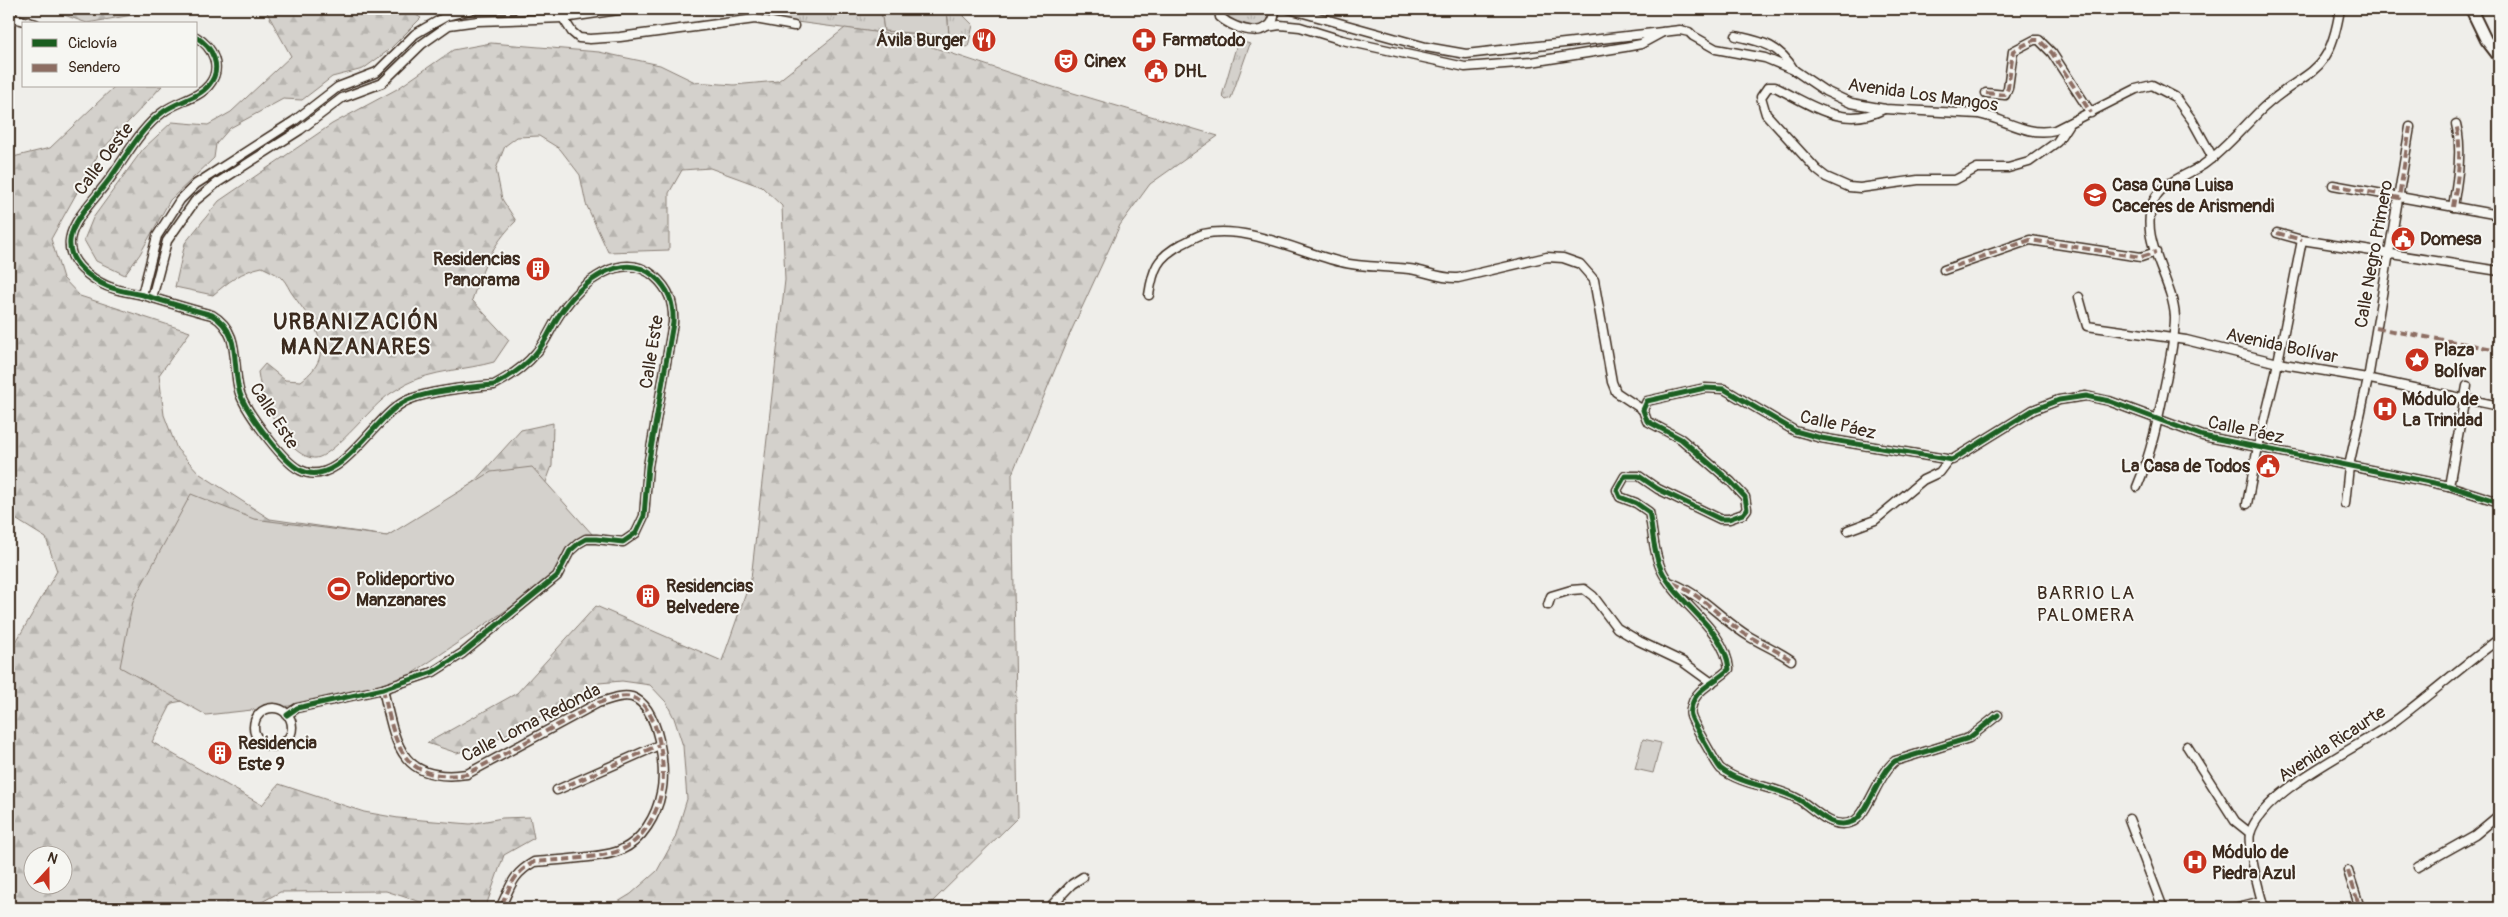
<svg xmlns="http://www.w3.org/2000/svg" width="2508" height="917" viewBox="0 0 2508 917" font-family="Pangolin,sans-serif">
<defs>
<pattern id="grass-tufts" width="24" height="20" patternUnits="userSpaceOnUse" patternTransform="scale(1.25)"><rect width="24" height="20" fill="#d4d1cc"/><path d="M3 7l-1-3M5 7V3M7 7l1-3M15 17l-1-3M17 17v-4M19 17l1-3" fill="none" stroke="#b7b4af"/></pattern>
<pattern id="forest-firs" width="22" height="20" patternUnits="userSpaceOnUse" patternTransform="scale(1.25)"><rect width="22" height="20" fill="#d4d1cc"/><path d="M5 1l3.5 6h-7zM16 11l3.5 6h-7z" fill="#b7b4af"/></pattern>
</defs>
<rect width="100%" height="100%" fill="#efeeea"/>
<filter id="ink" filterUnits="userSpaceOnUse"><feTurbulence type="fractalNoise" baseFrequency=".02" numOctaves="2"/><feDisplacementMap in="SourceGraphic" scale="10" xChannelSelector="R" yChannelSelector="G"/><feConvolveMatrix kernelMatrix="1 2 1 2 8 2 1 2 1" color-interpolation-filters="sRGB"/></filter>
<g filter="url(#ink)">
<g fill="url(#grass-tufts)" stroke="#887e75">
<polygon points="736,9 881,9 884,31 949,36 947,9 965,9 964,16 973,25 968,47 918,38 736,14"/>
<polygon points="1226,9 1264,9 1269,14 1267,23 1261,29 1230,19"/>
<polygon points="1238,40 1250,44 1231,98 1226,100 1222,96"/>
</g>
<g fill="url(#forest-firs)" stroke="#887e75" fill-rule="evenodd">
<polygon points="47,9 194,9 155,11 87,23"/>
<polygon points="265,9 406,9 421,18 389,50 363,69 332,77 302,100 283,99 230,128 216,144 214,158 170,200 140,254 125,275 96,261 84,240 93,218 143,149 172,122 208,125 231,112 291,56"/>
<path d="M845,28L896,35L1043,84L1218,136L1150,184L1120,225L1067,340L1012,474L1018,817L926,908H608L631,894L657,871L675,838L687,799L683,746L674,718L666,702L650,685L622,681L599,683L544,715L489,743L457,753L427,743L517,693L596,606L722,661L751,579L785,280L782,206L762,187L710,168L682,170L669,193V250L608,252L586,204L580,175L560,149L539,136L517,137L505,146L496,169L502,199L516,221C492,245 483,267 472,300L509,340L494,362C466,370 432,370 406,384C398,389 388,394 381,401C367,413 331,457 316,458C303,459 289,445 283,435C270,414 261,396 258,372L265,364L285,380L301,381C339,353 314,324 293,295C289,290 287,283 282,278C277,274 268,270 262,267C242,271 228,282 213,295L175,287L185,243L219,201L332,124L397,89L453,50L491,43L599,52L660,65L695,82L734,85L778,81Z"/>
<path d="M115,86H162L99,153L51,239L63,278L80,296L190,332L159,375L164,415L177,449L200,474L270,519L387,536L427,514L473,483L521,430L553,423L552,466L539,501L193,699L172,703L152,742L262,805L279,784L364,812L398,818L470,824L502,818L530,817L534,838L504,855L486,906L480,908H439L386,891L280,892L251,908H9V654L57,571L46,538L9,515V158L50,148ZM32,854H62V884H32Z"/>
</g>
<g fill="#d4d1cc" stroke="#887e75">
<polygon points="881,9 947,9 949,36 884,31"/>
<polygon points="532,467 593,535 570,551 557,576 395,685 289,706 206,715 120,667 133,601 191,494 254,519 387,536 491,472"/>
<polygon points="1643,739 1661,743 1653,773 1635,769"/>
</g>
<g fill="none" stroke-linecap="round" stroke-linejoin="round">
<defs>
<g id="minor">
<polyline points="562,9 563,18 572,32 579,38 590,39 620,37 755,19 794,26"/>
<path d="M1219,9L1220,17C1236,31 1275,42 1275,9"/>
<path d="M1289,9L1426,47L1466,54L1680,30L1689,32L1693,36L1716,49L1765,58L1794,70L1825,91L1851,103L1885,109L1979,114C2006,119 2027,137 2055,130L2136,89L2152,85L2175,97L2192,120L2213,158"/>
<polyline points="9,17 36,24"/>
<polyline points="1267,27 1280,25 1300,27 1342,40 1465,67 1531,62 1625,47 1641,44 1663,32"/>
<path d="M1736,36C1763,42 1779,45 1794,70"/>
<path d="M196,37C213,47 223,68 209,85C198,99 177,101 163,112C141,128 127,155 111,177C86,212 39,246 99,282C112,290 128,292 143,295C166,302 189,309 212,315C241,332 232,362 239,390C243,408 283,462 300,470C339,490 373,418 404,402C424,391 471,387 494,385C509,377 525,367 536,353C547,341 552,324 562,311C581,284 621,249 654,276C669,289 674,303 673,323L648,466L644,516L636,533L623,542L596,539H586L579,543L570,551L557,576L463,653L433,672L383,689L297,708L287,715"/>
<polyline points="1986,93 2005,95 2008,88 2013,51 2034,40 2039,40 2052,53 2091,113"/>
<path d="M1884,109C1843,130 1812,105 1775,87H1768L1761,97L1766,114L1817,170L1826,177L1849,187L1860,188L1918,180H1955L1977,168H2008L2029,162L2057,142L2068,125"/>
<polyline points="2333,185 2499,215"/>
<path d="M2453,207C2457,182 2463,150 2456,124"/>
<polyline points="2277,233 2302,240 2499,271"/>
<polyline points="1944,270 2030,240 2141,257 2156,252"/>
<polyline points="142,295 157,236 180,200 196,184 294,121 338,87 377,72 415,34 427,27 447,16 474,9 513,9"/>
<path d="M1149,295C1153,269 1157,257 1182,244C1189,241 1196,236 1203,234C1245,224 1300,252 1341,262C1363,268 1386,266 1409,269C1426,271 1440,279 1458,278L1547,257L1563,258L1580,264L1594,280L1612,382L1616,392L1643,410"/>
<polyline points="2079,297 2087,326 2186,340 2278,363 2361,377 2499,406"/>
<polyline points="152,298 167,241 195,201 217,183 300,130 342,98 382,83 422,44 449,25 478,21 563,18 625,9"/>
<polyline points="2449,486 2467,386"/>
<path d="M2137,487C2153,449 2160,409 2168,370C2171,353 2175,335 2175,317C2173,279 2137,239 2154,200C2161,183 2188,175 2203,165C2227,148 2242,128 2263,108C2308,67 2329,79 2340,9"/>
<polyline points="2247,504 2258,447 2275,377 2302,240"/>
<polyline points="2345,504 2349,466 2368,379 2410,127"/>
<polyline points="1848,530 1875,520 1923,480 1940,472 1949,460"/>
<path d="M1672,583C1706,597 1721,620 1750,637C1764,645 1778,651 1791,660"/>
<polyline points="1548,605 1551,596 1571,590 1584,589 1593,596 1617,628 1639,641 1683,662 1712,683"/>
<path d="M383,689C395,741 399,784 467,774L598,703C609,700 621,694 632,697C659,706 667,769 661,793C657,815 642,841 621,850C604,858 555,860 534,862C511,875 511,887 500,908"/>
<circle cx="273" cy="727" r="19"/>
<path d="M1998,715L1969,738L1895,761C1878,774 1867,817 1852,822C1830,831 1814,807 1796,798C1773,786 1742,785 1721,769C1718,767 1692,721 1691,716C1690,713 1691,708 1692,705C1696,688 1718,681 1729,669C1725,628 1677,604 1661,569C1653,552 1653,530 1649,512L1636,503L1620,497L1617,490L1625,476H1639L1658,489L1720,519H1729L1743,514L1747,509L1745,497L1731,482L1681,439L1647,421L1643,410L1647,401L1705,388L1724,389L1795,431L1821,438L1952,460L2033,410L2059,400L2086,396L2109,401L2203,436L2449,486L2499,502"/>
<polyline points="2187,746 2235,821 2250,833"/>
<polyline points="557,790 659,745"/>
<polyline points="2129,819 2163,908"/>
<polyline points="2418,867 2475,835 2499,815"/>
<polyline points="2348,871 2360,908"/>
<polyline points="1049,908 1072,884 1083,877"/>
<polyline points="2234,908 2262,901"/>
<path d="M2264,908C2260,895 2247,845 2250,834C2262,790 2359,748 2395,721C2430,695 2463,665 2499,639"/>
</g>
<polyline id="tertiary" points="2471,9 2486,40 2499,57"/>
</defs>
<use href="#minor" stroke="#3b2a1e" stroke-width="11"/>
<use href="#tertiary" stroke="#3b2a1e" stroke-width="14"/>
<use href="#minor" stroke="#f6f6f2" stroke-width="8"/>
<use href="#tertiary" stroke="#f6f6f2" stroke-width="10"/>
<g stroke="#8d6e63" stroke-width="4" stroke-dasharray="8 4" stroke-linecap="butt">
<polyline points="1986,93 2005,95 2008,88 2013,51 2034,40 2039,40 2052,53 2091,113"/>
<polyline points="2333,185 2399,198 2410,127"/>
<path d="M2453,207C2457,182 2463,150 2456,124"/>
<polyline points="2277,233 2302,240"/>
<polyline points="1944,270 2030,240 2141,257 2156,252"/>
<polyline points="2376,328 2499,350"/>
<path d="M1673,583C1706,597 1721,620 1750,637C1764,645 1778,651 1791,660"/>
<path d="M383,689C395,741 399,784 467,774L598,703C609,700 621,694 632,697C659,706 667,769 661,793C657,815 642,841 621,850C604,858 555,860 534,862C511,875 511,887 500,908"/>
<polyline points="557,790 659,745"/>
<polyline points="2348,871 2360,908"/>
</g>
<defs>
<g id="cycleway">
<path d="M196,37C213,47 223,68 209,85C198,99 177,101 163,112C141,128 127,155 111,177C86,212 39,246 99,282C112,290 128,292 143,295C166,302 189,309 212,315C241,332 232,362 239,390C243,408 283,462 300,470C339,490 373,418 404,402C424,391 471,387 494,385C509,377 525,367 536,353C547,341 552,324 562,311C581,284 621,249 654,276C669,289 674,303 673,323L648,466L644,516L636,533L623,542L596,539H586L579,543L570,551L557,576L463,653L433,672L383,689L297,708L287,715"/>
<path d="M1998,715L1969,738L1895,761C1878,774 1867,817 1852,822C1830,831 1814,807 1796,798C1773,786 1742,785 1721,769C1718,767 1692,721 1691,716C1690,713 1691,708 1692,705C1696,688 1718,681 1729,669C1725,628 1677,604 1661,569C1653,552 1653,530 1649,512L1636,503L1620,497L1617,490L1625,476H1639L1658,489L1720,519H1729L1743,514L1747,509L1745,497L1731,482L1681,439L1647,421L1643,410L1647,401L1705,388L1724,389L1795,431L1821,438L1952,460L2033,410L2059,400L2086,396L2109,401L2203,436L2449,486L2499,502"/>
</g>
</defs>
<use href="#cycleway" stroke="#f6f6f2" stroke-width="8"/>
<use href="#cycleway" stroke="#1b5e20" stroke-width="5"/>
</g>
</g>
<defs>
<symbol id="restaurant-disc" viewBox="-11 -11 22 22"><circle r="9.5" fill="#c8321e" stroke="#f6f6f2"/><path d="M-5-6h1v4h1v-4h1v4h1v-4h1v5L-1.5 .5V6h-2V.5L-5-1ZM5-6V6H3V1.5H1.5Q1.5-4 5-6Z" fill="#fff"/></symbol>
<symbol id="pharmacy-disc" viewBox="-11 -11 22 22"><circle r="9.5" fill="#c8321e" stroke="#f6f6f2"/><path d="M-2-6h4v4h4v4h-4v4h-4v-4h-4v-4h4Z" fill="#fff"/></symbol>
<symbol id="theatre-disc" viewBox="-11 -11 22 22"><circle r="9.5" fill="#c8321e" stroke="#f6f6f2"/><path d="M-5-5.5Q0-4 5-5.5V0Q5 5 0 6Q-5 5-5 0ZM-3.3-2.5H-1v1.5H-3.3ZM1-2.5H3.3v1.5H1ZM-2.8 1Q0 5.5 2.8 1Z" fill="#fff"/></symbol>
<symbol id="civic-disc" viewBox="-11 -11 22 22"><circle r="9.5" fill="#c8321e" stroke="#f6f6f2"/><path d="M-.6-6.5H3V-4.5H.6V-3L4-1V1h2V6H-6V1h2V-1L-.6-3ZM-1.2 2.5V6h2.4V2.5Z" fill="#fff"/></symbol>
<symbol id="school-disc" viewBox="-11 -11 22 22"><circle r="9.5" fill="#c8321e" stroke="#f6f6f2"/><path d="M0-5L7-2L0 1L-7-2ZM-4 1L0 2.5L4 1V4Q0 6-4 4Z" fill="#fff"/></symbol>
<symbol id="building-disc" viewBox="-11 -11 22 22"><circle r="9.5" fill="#c8321e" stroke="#f6f6f2"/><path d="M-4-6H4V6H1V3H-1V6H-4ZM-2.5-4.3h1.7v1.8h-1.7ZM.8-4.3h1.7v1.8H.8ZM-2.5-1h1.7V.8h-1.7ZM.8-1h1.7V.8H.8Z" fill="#fff"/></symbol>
<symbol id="sight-disc" viewBox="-11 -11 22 22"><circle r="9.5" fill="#c8321e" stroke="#f6f6f2"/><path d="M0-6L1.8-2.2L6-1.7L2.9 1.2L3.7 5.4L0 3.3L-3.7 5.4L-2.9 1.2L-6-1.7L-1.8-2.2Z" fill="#fff"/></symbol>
<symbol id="hospital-disc" viewBox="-11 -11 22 22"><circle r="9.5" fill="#c8321e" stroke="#f6f6f2"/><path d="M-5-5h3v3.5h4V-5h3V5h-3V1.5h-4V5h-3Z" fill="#fff"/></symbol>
<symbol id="stadium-disc" viewBox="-11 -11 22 22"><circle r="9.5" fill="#c8321e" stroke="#f6f6f2"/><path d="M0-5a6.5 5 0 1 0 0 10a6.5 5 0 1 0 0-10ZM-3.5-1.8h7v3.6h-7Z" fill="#fff"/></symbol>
</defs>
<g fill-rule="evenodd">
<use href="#restaurant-disc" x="970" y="26" width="28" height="28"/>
<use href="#pharmacy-disc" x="1130" y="26" width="28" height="28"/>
<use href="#theatre-disc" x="1052" y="47" width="28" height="28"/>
<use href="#civic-disc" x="1142" y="57" width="28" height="28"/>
<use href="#school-disc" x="2081" y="181" width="28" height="28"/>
<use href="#civic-disc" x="2389" y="225" width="28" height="28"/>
<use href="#building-disc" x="524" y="255" width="28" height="28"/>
<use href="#sight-disc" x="2403" y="346" width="28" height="28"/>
<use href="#hospital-disc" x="2371" y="395" width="28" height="28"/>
<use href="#civic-disc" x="2254" y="452" width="28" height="28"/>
<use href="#stadium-disc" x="325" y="575" width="28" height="28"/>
<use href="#building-disc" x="634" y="582" width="28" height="28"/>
<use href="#building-disc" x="206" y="739" width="28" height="28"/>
<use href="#hospital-disc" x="2181" y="848" width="28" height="28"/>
</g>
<g text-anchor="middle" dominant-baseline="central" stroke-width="4" stroke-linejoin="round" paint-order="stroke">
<g font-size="18" font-weight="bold" fill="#3b2a1e" stroke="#f6f6f2" text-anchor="start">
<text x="966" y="40" text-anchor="end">Ávila Burger</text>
<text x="1162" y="40">Farmatodo</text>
<text x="1084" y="61">Cinex</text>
<text x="1174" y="71">DHL</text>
<text x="2112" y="185">Casa Cuna Luisa<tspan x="2112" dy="21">Caceres de Arismendi</tspan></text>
<text x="2420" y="239">Domesa</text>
<text x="520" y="259" text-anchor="end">Residencias<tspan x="520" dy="21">Panorama</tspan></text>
<text x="2434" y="350">Plaza<tspan x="2434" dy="21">Bolívar</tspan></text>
<text x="2402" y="399">Módulo de<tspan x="2402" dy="21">La Trinidad</tspan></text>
<text x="2250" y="466" text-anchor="end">La Casa de Todos</text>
<text x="356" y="579">Polideportivo<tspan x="356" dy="21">Manzanares</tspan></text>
<text x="666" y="586">Residencias<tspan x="666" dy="21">Belvedere</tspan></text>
<text x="238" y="743">Residencia<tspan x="238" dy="21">Este 9</tspan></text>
<text x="2212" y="852">Módulo de<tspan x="2212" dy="21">Piedra Azul</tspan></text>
</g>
<g font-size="18" fill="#3b2a1e" stroke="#f6f6f2">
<text transform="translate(1923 95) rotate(8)">Avenida Los Mangos</text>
<text transform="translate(104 159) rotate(-53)">Calle Oeste</text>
<text transform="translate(2374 254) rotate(-80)">Calle Negro Primero</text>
<text transform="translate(2282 346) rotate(12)">Avenida Bolívar</text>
<text transform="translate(652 352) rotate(-81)">Calle Este</text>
<text transform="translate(274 416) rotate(57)">Calle Este</text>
<text transform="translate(1838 425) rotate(13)">Calle Páez</text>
<text transform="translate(2246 430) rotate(12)">Calle Páez</text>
<text transform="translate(531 723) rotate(-27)">Calle Loma Redonda</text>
<text transform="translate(2332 744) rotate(-33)">Avenida Ricaurte</text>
</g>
<g font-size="19" letter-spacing="1" fill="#3b2a1e" stroke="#f6f6f2">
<text x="2086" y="593">BARRIO LA<tspan x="2086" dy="22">PALOMERA</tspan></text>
</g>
<g font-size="22" font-weight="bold" letter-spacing="1" fill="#3b2a1e" stroke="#f6f6f2">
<text x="356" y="322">URBANIZACIÓN<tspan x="356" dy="25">MANZANARES</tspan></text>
</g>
</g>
<rect width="2508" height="917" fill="none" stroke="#f6f6f2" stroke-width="30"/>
<rect x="15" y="15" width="2478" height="887" fill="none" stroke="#3b2a1e" stroke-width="2" filter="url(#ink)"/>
<rect x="22" y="22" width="175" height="65" fill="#f6f6f2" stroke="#aba49d"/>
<rect x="32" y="39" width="25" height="8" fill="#1b5e20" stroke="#aba49d"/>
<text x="68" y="48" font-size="15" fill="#3b2a1e">Ciclovía</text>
<rect x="32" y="64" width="25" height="8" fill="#8d6e63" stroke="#aba49d"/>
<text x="68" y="72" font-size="15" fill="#3b2a1e">Sendero</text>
<g transform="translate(48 870) rotate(21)"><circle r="24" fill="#f6f6f2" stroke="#aba49d"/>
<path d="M0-4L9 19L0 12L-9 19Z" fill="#c8321e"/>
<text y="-8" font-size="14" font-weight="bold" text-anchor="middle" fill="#3b2a1e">N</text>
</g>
</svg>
